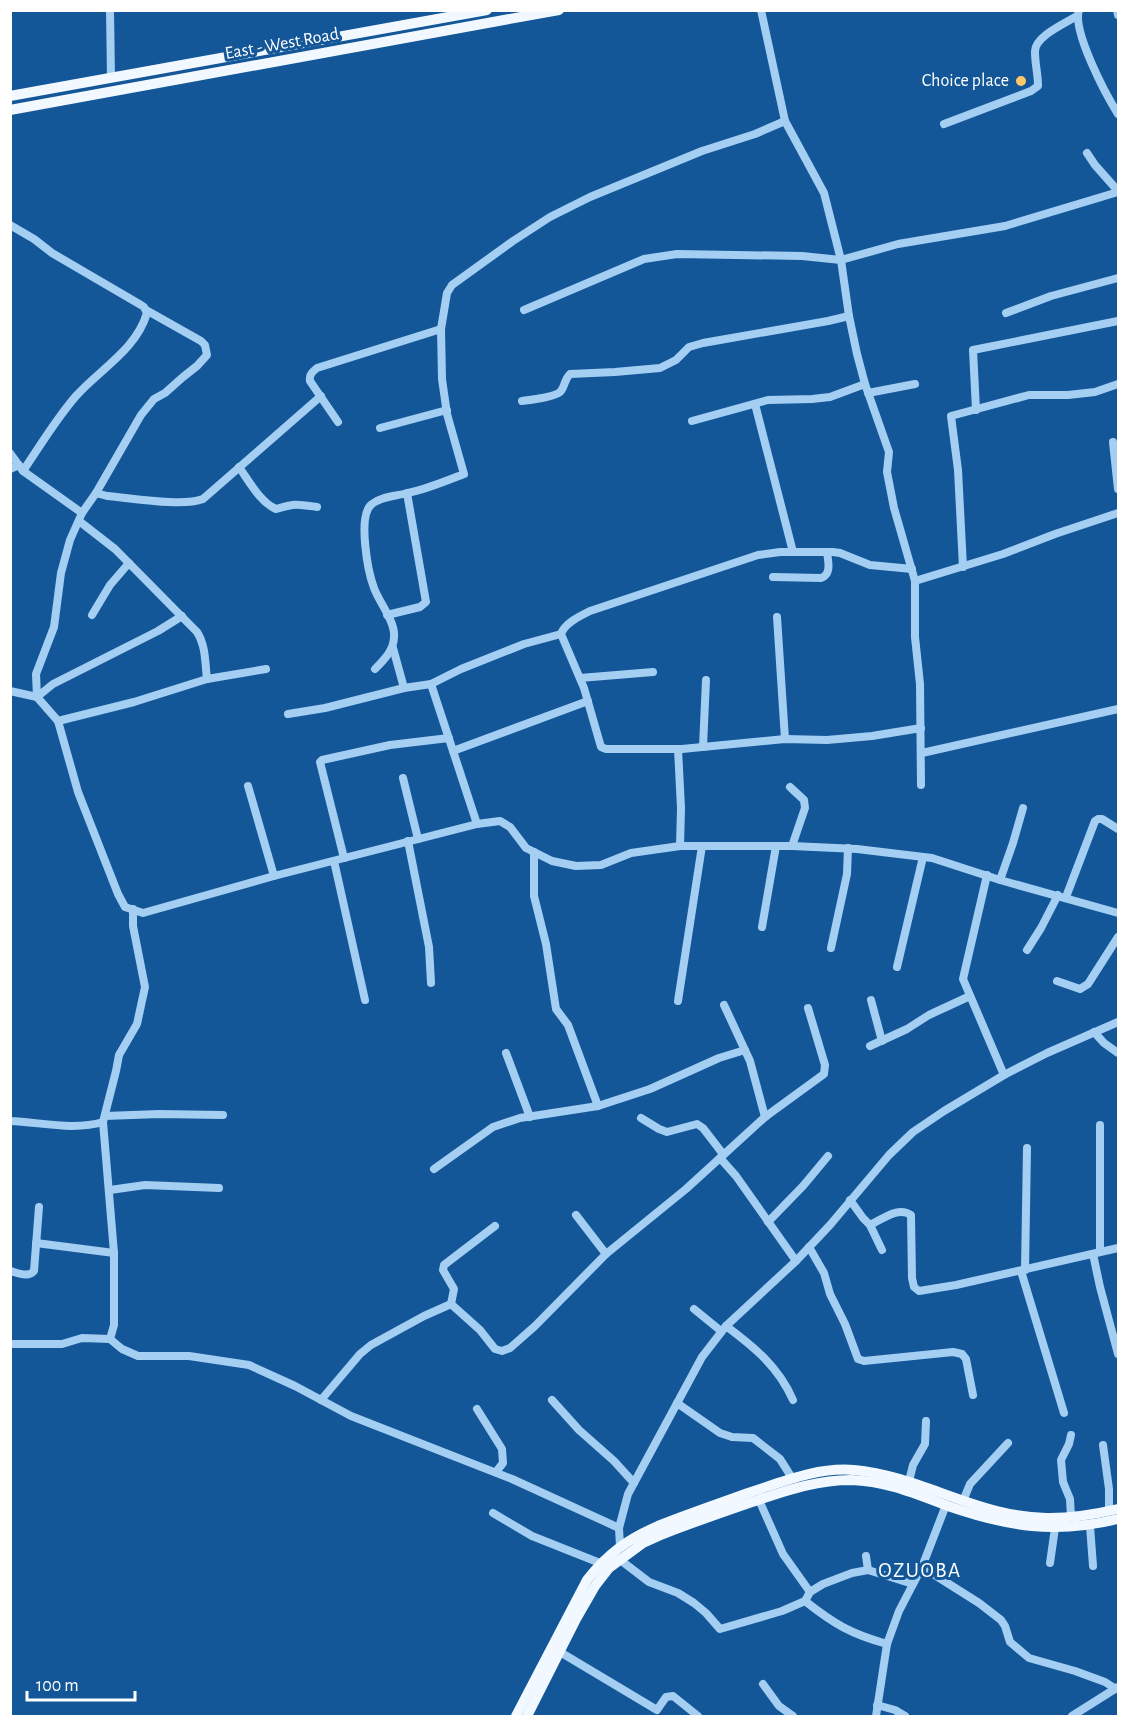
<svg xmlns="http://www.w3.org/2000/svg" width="1129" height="1727" viewBox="0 0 1129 1727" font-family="'Alegreya Sans',sans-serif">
<rect width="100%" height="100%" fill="#135798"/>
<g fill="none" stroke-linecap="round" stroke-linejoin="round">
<g stroke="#a5cef3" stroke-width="8">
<polyline points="110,10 111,78"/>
<polyline points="761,10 785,121 824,193 841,260 849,316 857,354 865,384 889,452 887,472 894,508 915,581 915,637 920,684 921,785"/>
<path d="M1079,10C1072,31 1106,95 1118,114"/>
<polyline points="1117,10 1118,15"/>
<path d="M944,124L1031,91L1038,86C1038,74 1035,64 1035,52C1034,37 1065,23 1077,16"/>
<polyline points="1087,153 1095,165 1118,191"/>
<path d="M10,225L34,239L52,253L141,305L144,307L147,313C136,350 100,369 76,396C56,419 40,446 23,471"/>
<polyline points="524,310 644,259 677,254 802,256 841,260 898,244 1005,226 1118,192"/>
<polyline points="1006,313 1051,296 1118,278"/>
<polyline points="868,393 915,384"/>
<path d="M522,401C530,400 557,397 561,391C565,386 564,380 570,374L615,372L660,368L676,360L689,347L703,343L828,321L849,316"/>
<polyline points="755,404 793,552"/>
<polyline points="976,410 973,350 1118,321"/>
<polyline points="692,421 768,400 812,399 830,397 865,384"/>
<path d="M338,422L310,381C309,375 312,372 317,368L441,329"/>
<polyline points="380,428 447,410"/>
<polyline points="1113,442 1118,489"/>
<polyline points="10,453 23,471 82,513"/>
<path d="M239,467C249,481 260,502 276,509C295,503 297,504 317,507"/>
<polyline points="10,469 19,465"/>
<polyline points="96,493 141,415 154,399 165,393 183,377 197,366 207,355 205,345 201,341 146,310"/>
<path d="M79,521L115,549L197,632C206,646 205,663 207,679"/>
<polyline points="963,567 958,470 951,416 1029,395 1068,395 1095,392 1118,384"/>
<path d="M912,569L870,565L840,553L833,552H780L758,555L590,611C580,616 565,623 561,634L584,688L599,740L601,747L606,749H682L785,739L827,740L872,736L921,728"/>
<path d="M773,577L821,578C832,574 828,561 827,552"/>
<polyline points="915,581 1003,554 1055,534 1118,513"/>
<polyline points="92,615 110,585 129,563"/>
<polyline points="387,615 420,607 426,602 407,493"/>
<polyline points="777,617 785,739"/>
<polyline points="393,648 404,688"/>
<path d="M375,669C385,659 395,649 394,634C394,620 379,602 374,588C368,572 357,515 372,504C382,496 397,496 408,493C427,489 446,481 464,474L447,414L442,379L441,329L447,293L452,285L513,241L550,217L590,197L702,151L755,134L785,121"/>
<polyline points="580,678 653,672"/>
<polyline points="431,684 477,824"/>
<polyline points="10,691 37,697 58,721 78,792 118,894 125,907 143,913 274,876 477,824 500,821 510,827 526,848 552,861 576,866 601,865 631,853 680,846 792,846 857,849 932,858 1000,880 1118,913"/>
<path d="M37,697L36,674L54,627L61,573L70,540L82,513L96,493L107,496C132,498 182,507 203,499L321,396"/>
<polyline points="37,697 53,684 158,631 182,616"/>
<polyline points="288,714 325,708 404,688 431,684 461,669 524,644 561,634"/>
<polyline points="58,721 134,702 207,679 266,669"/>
<polyline points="703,747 706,680"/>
<polyline points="678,749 681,808 680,846"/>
<polyline points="453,751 588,701"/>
<polyline points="922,753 1118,709"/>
<polyline points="403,778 418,839"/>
<polyline points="248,786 274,876"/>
<polyline points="790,787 804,800 805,808 792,846"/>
<polyline points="408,841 429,947 431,983"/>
<polyline points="534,852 534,896 546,944 556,1009 568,1025 598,1106"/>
<polyline points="344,858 320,762 322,760 390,745 449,738"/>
<polyline points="334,861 365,1000"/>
<polyline points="987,875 963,979 1004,1075"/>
<polyline points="1000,880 1013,843 1023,808"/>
<polyline points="1066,897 1095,821 1098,819 1102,819 1118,829"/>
<polyline points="762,927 776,846"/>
<polyline points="831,948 847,874 848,848"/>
<polyline points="1027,950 1041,928 1058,895"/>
<polyline points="897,967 923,857"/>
<polyline points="1057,981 1080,989 1088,984 1118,937"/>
<polyline points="871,1000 882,1041"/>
<polyline points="678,1001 702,846"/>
<polyline points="724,1005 750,1061 765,1117"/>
<polyline points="1094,1032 1104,1043 1118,1053"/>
<polyline points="870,1046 907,1029 929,1015 970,996"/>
<polyline points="506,1053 530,1117"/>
<polyline points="105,1116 159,1114 223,1115"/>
<polyline points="641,1118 659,1129 667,1132 697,1124 703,1128 723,1154"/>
<path d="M10,1121C40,1122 73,1131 103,1122L116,1071L119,1055L137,1024L145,987L133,926V909"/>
<polyline points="103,1122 114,1253 114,1325 110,1339"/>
<polyline points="1100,1125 1100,1251"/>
<polyline points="720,1158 765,1117 824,1074 825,1065 808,1008"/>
<polyline points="434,1169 493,1127 520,1118 598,1106 650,1089 719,1058 745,1050"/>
<polyline points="110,1190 145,1185 219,1188"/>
<polyline points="850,1200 863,1218 870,1225 882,1250"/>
<polyline points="576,1215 606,1254"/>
<polyline points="768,1222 803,1186 828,1156"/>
<path d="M870,1225C883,1219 898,1206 911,1215L912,1278L914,1287L919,1291L956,1285L1118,1248"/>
<polyline points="495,1226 444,1265 443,1270 454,1289 451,1304 480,1330 495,1349 502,1351 510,1348 535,1326 606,1254 686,1189 720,1158 736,1176 796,1261"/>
<polyline points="36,1243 114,1253"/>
<polyline points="809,1247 824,1273 830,1294 845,1324 858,1359 864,1361 953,1352 962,1354 966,1359 973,1395"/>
<polyline points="1093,1254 1100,1287 1118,1354"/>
<polyline points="1025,1270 1027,1148"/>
<path d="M10,1271C18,1273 28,1278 34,1271L39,1207"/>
<polyline points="1021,1271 1064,1413"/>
<polyline points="694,1309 721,1331"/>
<path d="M726,1326C754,1347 778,1366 793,1400"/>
<polyline points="10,1344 62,1344 82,1338 110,1339 122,1349 138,1356 189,1356 249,1365 295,1386 351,1416 512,1479 619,1528"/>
<polyline points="321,1400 360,1354 371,1345 424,1316 451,1304"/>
<polyline points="552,1400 579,1430 614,1461 634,1483"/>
<polyline points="677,1403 720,1433 732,1437 753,1438 780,1459 792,1478"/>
<polyline points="477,1409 502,1449 503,1463 496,1472"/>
<polyline points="1071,1435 1069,1444 1061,1460 1063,1482 1070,1499 1071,1517"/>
<polyline points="1103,1445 1109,1489 1109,1511"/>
<polyline points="909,1481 913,1465 925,1444 926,1421"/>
<polyline points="759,1500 783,1554 810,1592"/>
<polyline points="963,1501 970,1484 1008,1443"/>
<polyline points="493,1513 532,1536 600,1563"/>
<polyline points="1090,1526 1093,1566"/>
<polyline points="620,1546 619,1528 628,1494 702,1357 726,1326 796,1261 830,1225 889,1155 913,1132 944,1111 1004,1075 1047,1053 1118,1022"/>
<polyline points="866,1556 868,1570"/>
<polyline points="619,1559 649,1582 678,1593 694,1603 706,1613 720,1629 782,1611 805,1601 810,1592 823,1584 852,1573 868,1570 913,1584"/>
<polyline points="1050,1563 1055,1528"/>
<polyline points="922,1567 979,1603 1001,1620 1005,1626 1010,1642 1029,1658 1075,1671 1105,1682 1116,1689"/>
<path d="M805,1601C834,1624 851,1634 887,1644"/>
<polyline points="560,1652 657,1710 666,1697 673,1696 698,1716"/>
<polyline points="763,1684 779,1706 793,1716"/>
<polyline points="877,1705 895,1710 905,1716"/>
<polyline points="876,1716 887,1644 899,1611 922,1567 946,1505"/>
<polyline points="1072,1716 1118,1687"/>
</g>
<g stroke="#f1f8ff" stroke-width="10">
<polyline points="10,96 487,10"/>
<polyline points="10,110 559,10"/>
<path d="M516,1716L587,1580C607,1554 628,1539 658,1526C688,1514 718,1504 748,1493C782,1482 817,1467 854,1470C897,1474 935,1492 976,1505C1027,1522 1066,1521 1118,1509"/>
<path d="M527,1716L576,1619L595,1586L609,1568L643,1543L663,1534C691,1523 720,1513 749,1503C783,1492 815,1480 851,1480C886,1481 916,1494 948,1506C1009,1527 1055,1534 1118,1519"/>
</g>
</g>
<circle fill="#ffc867" stroke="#135798" stroke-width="2" cx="1021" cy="81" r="6"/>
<g text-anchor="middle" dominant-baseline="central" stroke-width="6" stroke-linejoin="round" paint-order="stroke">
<g font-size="18" fill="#fff" stroke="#135798">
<text transform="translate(282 44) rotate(-10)">East - West Road</text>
</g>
<g font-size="18" fill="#fff" stroke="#135798" text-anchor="end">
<text x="1009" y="81">Choice place</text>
</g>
<g font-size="21" letter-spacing="1.5" fill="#fff" stroke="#135798">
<text x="920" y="1570">OZUOBA</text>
</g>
</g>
<rect width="1129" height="1727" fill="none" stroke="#ffffff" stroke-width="24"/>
<path d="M27 1691v9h108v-9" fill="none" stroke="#ffffff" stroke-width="3"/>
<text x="36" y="1691" font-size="18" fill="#ffffff" stroke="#135798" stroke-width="4.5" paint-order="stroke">100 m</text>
</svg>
